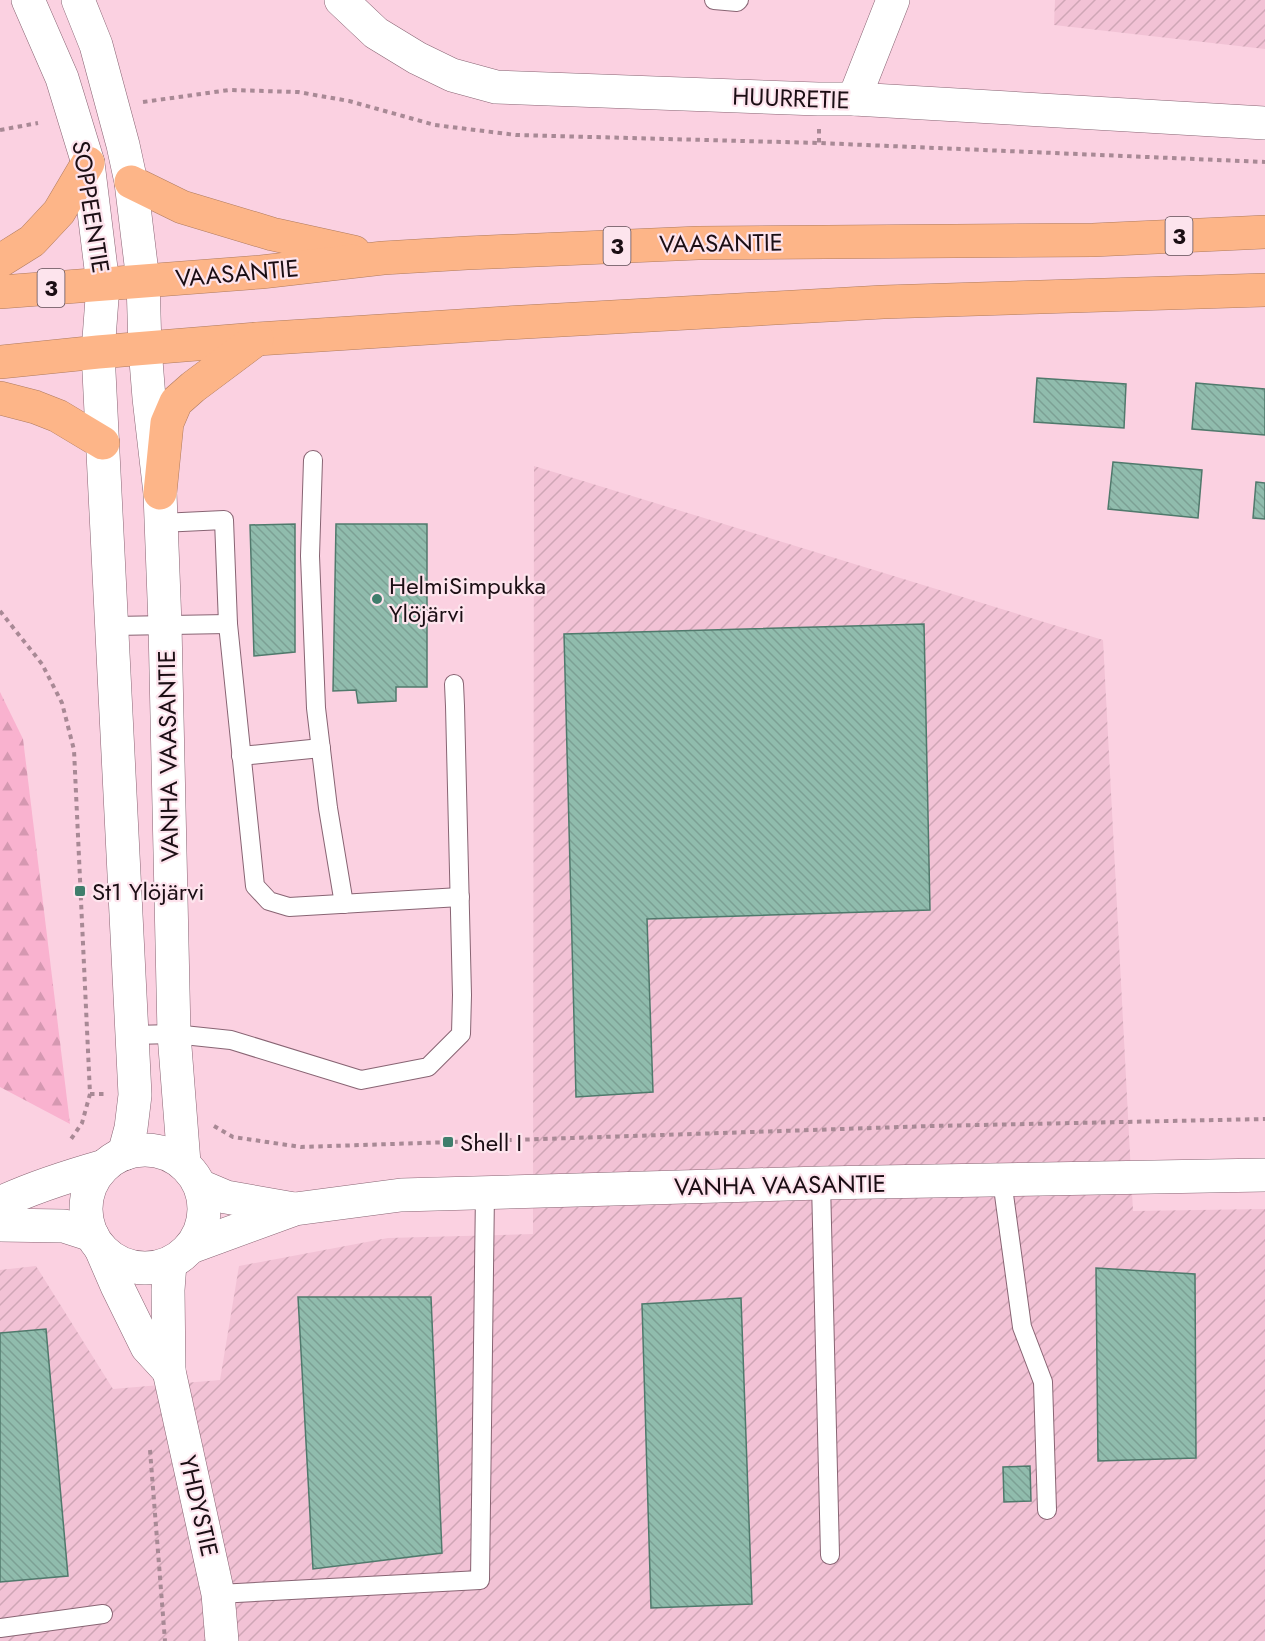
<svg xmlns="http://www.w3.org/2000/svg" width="1265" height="1641" viewBox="0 0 1265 1641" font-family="Jost,sans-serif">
<defs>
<pattern id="industrial-furrows" width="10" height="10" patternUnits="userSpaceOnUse" patternTransform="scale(1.5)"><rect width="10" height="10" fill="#f2c2d5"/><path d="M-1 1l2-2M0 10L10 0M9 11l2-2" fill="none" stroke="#cfa6b6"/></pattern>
<pattern id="forest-firs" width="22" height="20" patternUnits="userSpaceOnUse" patternTransform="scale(1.5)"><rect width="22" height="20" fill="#f9b2cf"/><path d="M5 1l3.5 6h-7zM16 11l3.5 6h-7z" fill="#d598b1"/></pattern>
<pattern id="building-back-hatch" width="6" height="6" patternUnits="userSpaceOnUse" patternTransform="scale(1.5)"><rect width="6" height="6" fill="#90bcad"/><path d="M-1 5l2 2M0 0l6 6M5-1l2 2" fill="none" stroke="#7ca094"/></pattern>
</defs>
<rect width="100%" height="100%" fill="#fbd1e1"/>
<g fill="url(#industrial-furrows)">
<polygon points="1055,0 1265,0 1265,49 1054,25"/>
<polygon points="534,466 1103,640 1133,1211 1265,1209 1265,1641 0,1641 0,1270 36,1266 113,1389 220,1380 239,1266 388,1238 533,1234"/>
</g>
<polygon fill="url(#forest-firs)" points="0,692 23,739 70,1124 0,1087"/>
<g fill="url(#building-back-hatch)" stroke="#50796c" stroke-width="1.5">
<polygon points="1037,378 1126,384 1124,428 1034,422"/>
<polygon points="1196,383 1265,389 1265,435 1192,429"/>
<polygon points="1113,462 1202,470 1198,518 1108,509"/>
<polygon points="1256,482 1265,483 1265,519 1253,518"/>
<polygon points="295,524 295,652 254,656 250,525"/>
<polygon points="336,524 427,524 427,687 396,687 396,701 358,703 356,690 333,691"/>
<polygon points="924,624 930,910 647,919 653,1092 576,1097 564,634"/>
<polygon points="1096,1268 1195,1274 1196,1458 1098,1461"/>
<polygon points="298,1297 431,1297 442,1553 313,1569"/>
<polygon points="741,1298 752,1604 651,1608 642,1304"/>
<polygon points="46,1329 68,1576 0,1582 0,1333"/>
<polygon points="1030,1466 1031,1501 1004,1502 1003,1467"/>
</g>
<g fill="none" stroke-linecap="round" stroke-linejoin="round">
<defs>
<g id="lane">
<polyline points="714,0 737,2 739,0"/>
<polyline points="313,460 310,556 316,708 328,808 344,904"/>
<polyline points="161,523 224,520 228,624 255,886 269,901 289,907 460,897"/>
<polyline points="113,626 228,624"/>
<polyline points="241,756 321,748"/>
<polyline points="132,1035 174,1034 231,1040 361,1080 428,1067 461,1034 462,995 455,706 454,684"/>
<polyline points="1002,1180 1022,1327 1043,1382 1047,1510"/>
<polyline points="821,1183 830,1555"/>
<polyline points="218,1594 480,1580 485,1192"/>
<polyline points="0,1628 103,1614"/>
</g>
<g id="street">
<polyline points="341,0 376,33 417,58 452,75 496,87 818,99 854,99 1265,123"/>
<polyline points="854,99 893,0"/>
</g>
<g id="secondary">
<polyline points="28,0 62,78 88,163 103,285 98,352 135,1095 131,1128 124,1154"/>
<polyline points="78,0 96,45 123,145 131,182 143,281 145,348 149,398 160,493 165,625 174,1034 184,1163"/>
<circle cx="145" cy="1209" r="59"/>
<polyline points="200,1186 226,1197 294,1209"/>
<path d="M0,1203C33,1187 69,1176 104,1166"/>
<polyline points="0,1225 64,1226 92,1235"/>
<polyline points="191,1247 295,1209 401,1195 821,1183 1265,1175"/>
<polyline points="101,1249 117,1286 147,1347 169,1371"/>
<polyline points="170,1263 168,1290 169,1371 218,1594 222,1641"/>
</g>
<g id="highway">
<polyline points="131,182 182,207 272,234 354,252"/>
<polyline points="0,261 32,241 59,212 88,163"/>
<polyline points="0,292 261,272 383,258 467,253 698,243 1093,240 1265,232"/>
<polyline points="0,362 98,352 257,339 506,323 883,302 1265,290"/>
<polyline points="0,398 35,407 58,416 103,443"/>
<polyline points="160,493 167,423 176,402 193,387 257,339"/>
</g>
</defs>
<use href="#lane" stroke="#886473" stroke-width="20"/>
<use href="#street" stroke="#886473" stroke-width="34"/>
<use href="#secondary" stroke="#886473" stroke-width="34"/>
<use href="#highway" stroke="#ae7b5f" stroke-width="34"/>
<g stroke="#a88995" stroke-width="4" stroke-dasharray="4.5 4.5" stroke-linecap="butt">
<polyline points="143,102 229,90 298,92 349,101 435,125 516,135 819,143 1265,162"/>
<polyline points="819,129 819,143"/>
<polyline points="0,130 38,123"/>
<polyline points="0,611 42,664 62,703 74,750 90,1094 82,1123 69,1142"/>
<polyline points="90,1094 104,1094"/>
<polyline points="214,1126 233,1137 301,1147 932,1126 1265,1119"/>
<polyline points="150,1450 165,1641"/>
</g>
<use href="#lane" stroke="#fff" stroke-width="18"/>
<use href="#street" stroke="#fff" stroke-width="33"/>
<use href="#secondary" stroke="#fff" stroke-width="33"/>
<use href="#highway" stroke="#fdb588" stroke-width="33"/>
</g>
<g fill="#3f7e6c" stroke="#fde4ed" stroke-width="2">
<circle cx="377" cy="599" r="6"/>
<rect x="74" y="885" width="12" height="12" rx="3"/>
<rect x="442" y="1136" width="12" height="12" rx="3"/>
</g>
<g text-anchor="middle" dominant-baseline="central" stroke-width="4.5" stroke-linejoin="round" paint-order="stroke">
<g fill="#fde4ed" stroke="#5f4e55" stroke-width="1.5">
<rect x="1165.5" y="217" width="27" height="38" rx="4.5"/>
<rect x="603.5" y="227" width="27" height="38" rx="4.5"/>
<rect x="37.5" y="269" width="27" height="38" rx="4.5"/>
</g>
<g font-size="22" font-weight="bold" fill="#1b0e14">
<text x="1179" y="236">3</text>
<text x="617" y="246">3</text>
<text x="51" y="288">3</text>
</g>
<g font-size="24" fill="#1b0e14" stroke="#fde4ed">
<text transform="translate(791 98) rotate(2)">HUURRETIE</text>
<text transform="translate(91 207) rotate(81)">SOPPEENTIE</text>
<text transform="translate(721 243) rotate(-1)">VAASANTIE</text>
<text transform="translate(237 273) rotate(-5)">VAASANTIE</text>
<text transform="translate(168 756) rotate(-91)">VANHA VAASANTIE</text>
<text transform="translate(780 1185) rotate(-1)">VANHA VAASANTIE</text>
<text transform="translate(199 1506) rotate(77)">YHDYSTIE</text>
</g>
<g font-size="24" fill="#1b0e14" stroke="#fde4ed" text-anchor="start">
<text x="389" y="585">HelmiSimpukka<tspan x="389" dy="28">Ylöjärvi</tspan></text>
<text x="92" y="891">St1 Ylöjärvi</text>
<text x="460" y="1142">Shell I</text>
</g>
</g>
</svg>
